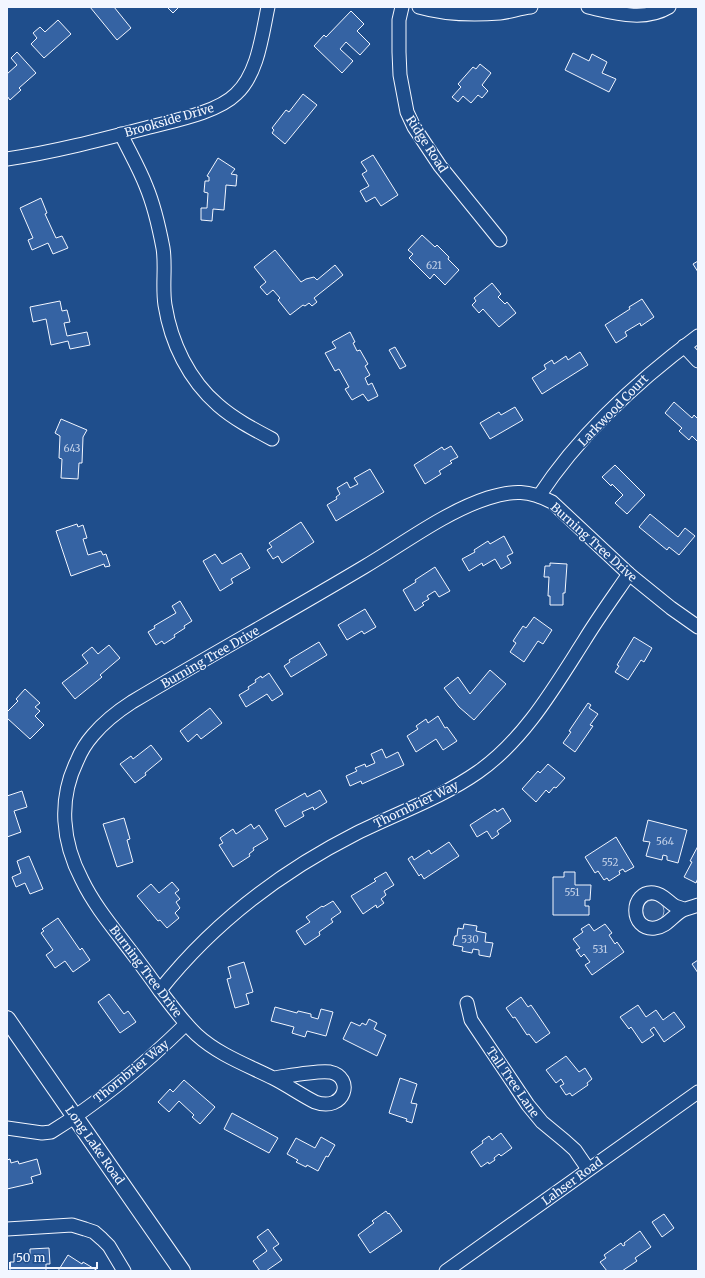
<svg xmlns="http://www.w3.org/2000/svg" width="705" height="1278" viewBox="0 0 705 1278" font-family="Merriweather,serif">
<rect width="100%" height="100%" fill="#1f4e8c"/>
<circle fill="#305b95" stroke="#a8bbd7" cx="653" cy="911" r="11"/>
<g fill="#3563a3" stroke="#f2f6ff">
<polygon points="90,7 114,7 131,28 117,40"/>
<polygon points="167,7 179,7 173,13"/>
<polygon points="351,11 364,24 357,31 370,44 360,55 346,42 340,49 353,61 342,73 314,46 324,35 326,37"/>
<polygon points="58,20 71,34 44,58 31,44 37,38 33,33 40,27 45,32"/>
<polygon points="17,52 36,73 19,88 21,90 10,100 7,96 7,74 17,65 11,58"/>
<polygon points="573,53 589,61 592,54 607,62 602,73 616,79 609,92 565,70"/>
<polygon points="480,64 491,73 482,85 488,91 482,98 478,95 471,103 463,96 458,102 452,97 461,87 458,84 473,67 476,69"/>
<polygon points="303,94 317,105 285,144 272,133 274,130 272,128 286,110 289,112"/>
<polygon points="373,155 398,195 381,206 375,197 366,202 360,191 369,186 362,174 367,171 361,162"/>
<polygon points="218,158 235,169 231,174 237,175 236,186 226,185 224,210 213,209 212,221 201,220 201,208 207,208 208,193 204,192 205,181 209,181 209,177 207,176"/>
<polygon points="41,198 47,213 45,214 56,238 62,236 68,248 53,254 48,243 32,250 28,240 33,238 20,208"/>
<polygon points="422,235 435,247 437,245 449,257 448,259 459,270 445,285 434,274 430,279 409,258 413,254 408,250"/>
<polygon points="275,250 301,282 306,279 314,277 317,280 335,265 343,275 314,298 317,302 312,306 309,303 305,306 303,305 290,315 278,300 280,298 273,290 267,295 260,287 266,282 254,267"/>
<polygon points="698,261 698,272 693,264"/>
<polygon points="492,283 501,294 498,297 505,304 507,302 516,313 499,327 483,309 479,313 472,305 476,301 474,298"/>
<polygon points="642,299 654,317 641,326 640,323 625,332 627,336 616,343 605,325 630,309 629,307"/>
<polygon points="60,301 62,311 67,310 70,322 64,323 67,336 87,332 90,345 70,349 68,341 51,345 46,319 33,322 30,307"/>
<polygon points="350,332 355,342 353,343 357,351 360,350 368,364 365,366 370,375 365,378 368,385 372,383 378,396 368,401 363,394 352,400 345,389 349,387 339,369 335,371 325,353 336,348 332,342"/>
<polygon points="395,347 406,366 400,369 389,350"/>
<polygon points="580,352 588,365 542,394 532,378 546,369 544,365 552,360 554,364 566,356 568,360"/>
<polygon points="674,402 692,418 694,415 698,419 698,442 692,436 689,440 679,431 682,428 665,413"/>
<polygon points="515,407 523,420 490,439 480,423 499,412 501,415"/>
<polygon points="61,419 87,430 83,437 82,463 79,463 78,479 61,478 62,459 59,458 60,436 55,433"/>
<polygon points="451,446 458,457 450,461 452,463 439,471 441,474 425,484 414,465 442,447 444,450"/>
<polygon points="615,465 645,495 627,514 615,503 623,495 612,484 611,486 602,477"/>
<polygon points="370,469 384,492 336,521 327,505 337,499 336,497 340,494 337,488 347,482 350,488 358,484 354,478"/>
<polygon points="650,514 678,537 685,528 695,536 679,555 669,547 667,550 639,527"/>
<polygon points="301,522 314,542 282,563 278,556 273,559 267,550 272,547 269,543"/>
<polygon points="77,524 78,527 83,525 87,538 83,539 88,555 101,551 103,555 106,554 110,566 105,567 104,564 71,576 56,531"/>
<polygon points="504,536 513,553 507,556 511,563 501,569 495,559 483,566 482,563 469,571 462,559 475,552 474,550 488,541 490,544"/>
<polygon points="241,553 250,568 231,579 233,583 220,591 203,561 215,554 222,564"/>
<polygon points="550,563 567,564 565,593 563,593 563,605 550,605 550,596 548,596 549,577 544,577 545,566 550,566"/>
<polygon points="435,567 450,591 439,597 435,591 427,596 429,599 422,603 424,605 415,611 403,590 416,582 415,580"/>
<polygon points="180,601 192,621 184,626 185,628 174,635 175,637 164,644 162,641 156,645 148,632 155,628 154,626 176,613 172,606"/>
<polygon points="365,609 376,627 364,634 362,631 347,640 338,625"/>
<polygon points="534,617 552,630 543,644 538,641 524,662 510,652 516,643 513,641 523,626 526,628"/>
<polygon points="634,637 652,648 644,662 641,660 628,680 615,672 619,666 617,665"/>
<polygon points="319,642 327,655 291,677 284,666 290,662 289,660"/>
<polygon points="109,645 120,658 100,675 102,677 75,699 62,683 88,663 82,655 92,647 98,654"/>
<polygon points="490,670 506,684 474,720 459,707 444,688 458,677 470,694"/>
<polygon points="269,673 283,694 272,701 267,694 246,707 239,695 249,689 248,687 256,682 255,680 261,676 262,678"/>
<polygon points="25,689 40,703 35,707 40,711 35,716 44,725 30,739 7,718 7,712 18,701 16,699"/>
<polygon points="588,703 591,705 589,708 598,714 590,725 593,726 575,752 563,743 571,732 569,731"/>
<polygon points="210,708 222,723 201,739 197,734 188,742 180,731"/>
<polygon points="438,716 445,728 447,727 457,741 443,750 436,739 416,752 407,736 418,729 416,726 426,719 428,723"/>
<polygon points="151,745 162,759 145,773 146,775 135,783 120,764 131,756 133,759"/>
<polygon points="382,749 386,758 398,752 404,765 362,784 361,781 350,786 346,776 357,771 355,768 365,764 366,767 375,763 371,754"/>
<polygon points="548,764 565,778 556,788 554,787 549,793 546,790 536,802 522,789 538,771 540,773"/>
<polygon points="320,790 327,802 314,810 313,807 302,812 304,816 285,827 275,810 305,793 307,797"/>
<polygon points="22,791 27,807 14,811 21,832 7,837 7,796"/>
<polygon points="503,808 511,821 497,831 499,834 492,839 487,831 477,837 470,825 495,809 497,812"/>
<polygon points="124,818 130,839 127,840 133,862 117,867 103,824"/>
<polygon points="648,820 687,830 678,863 667,860 667,856 663,855 662,860 646,856 650,842 643,841"/>
<polygon points="251,824 254,829 259,825 268,839 253,848 254,850 249,854 250,856 233,867 219,845 223,843 220,838 233,829 236,834"/>
<polygon points="616,837 634,867 625,872 623,869 619,871 620,874 609,881 607,878 604,880 598,871 595,873 585,857"/>
<polygon points="449,842 459,856 424,879 421,874 419,876 408,859 412,856 414,860 429,850 431,854"/>
<polygon points="698,846 698,878 696,883 684,877 692,862 690,861"/>
<polygon points="29,856 43,889 30,894 25,883 16,887 12,877 21,873 17,861"/>
<polygon points="386,872 394,885 384,891 386,895 381,899 384,903 377,908 376,905 363,914 351,896 376,881 374,879"/>
<polygon points="564,872 575,872 575,885 591,885 590,900 585,900 585,906 589,906 589,915 553,915 553,877 564,877"/>
<polygon points="172,882 179,890 175,893 180,899 176,902 180,908 175,913 179,918 167,928 160,920 158,921 137,896 151,884 159,893"/>
<polygon points="333,901 341,912 331,919 333,922 319,932 320,935 305,945 296,931 310,922 306,917 322,906 323,907"/>
<polygon points="58,918 80,950 82,948 90,960 73,972 65,961 55,968 46,955 53,950 41,933 44,931 42,929"/>
<polygon points="464,924 477,926 476,931 486,933 485,942 493,943 490,957 479,955 479,950 473,949 472,953 462,951 463,947 453,945 455,936 457,936 458,928 463,929"/>
<polygon points="589,924 594,931 605,924 612,933 609,935 615,944 617,942 624,952 592,975 585,965 590,962 584,954 581,957 576,950 580,948 573,939 583,932 581,929"/>
<polygon points="698,960 698,973 692,964"/>
<polygon points="244,962 253,992 246,994 249,1004 235,1008 227,979 231,978 228,967"/>
<polygon points="109,994 124,1014 128,1011 136,1022 120,1033 98,1002"/>
<polygon points="521,997 528,1007 531,1005 550,1033 536,1043 529,1034 527,1035 515,1017 513,1018 506,1008"/>
<polygon points="638,1005 646,1017 656,1010 663,1020 674,1012 685,1027 664,1042 654,1027 650,1030 654,1035 642,1043 631,1027 629,1029 620,1017"/>
<polygon points="275,1007 297,1013 298,1011 311,1014 311,1017 318,1019 321,1009 333,1012 326,1036 307,1031 305,1037 292,1033 294,1027 271,1021"/>
<polygon points="369,1019 377,1023 374,1029 386,1035 377,1056 343,1039 351,1022 360,1026 362,1023 366,1025"/>
<polygon points="566,1056 579,1072 585,1068 592,1079 587,1083 588,1085 572,1096 570,1093 566,1095 560,1086 564,1084 561,1079 556,1083 546,1070"/>
<polygon points="400,1078 417,1084 411,1103 417,1104 412,1123 406,1121 407,1119 389,1113"/>
<polygon points="184,1080 215,1107 200,1124 192,1117 194,1115 179,1101 169,1112 158,1102 170,1089 173,1092"/>
<polygon points="232,1113 278,1138 269,1153 224,1129"/>
<polygon points="501,1133 512,1148 501,1156 499,1154 494,1158 495,1160 489,1164 488,1162 481,1167 471,1152 483,1143 482,1141 489,1136 492,1140"/>
<polygon points="321,1137 335,1145 328,1157 326,1156 318,1171 307,1165 306,1167 296,1162 298,1160 287,1154 296,1138 315,1148"/>
<polygon points="10,1159 11,1163 18,1161 19,1164 37,1159 41,1174 31,1177 33,1183 7,1189 7,1160"/>
<polygon points="386,1211 388,1214 389,1213 402,1231 370,1253 358,1235 374,1223 372,1221"/>
<polygon points="664,1214 674,1228 662,1237 652,1222"/>
<polygon points="268,1229 279,1244 273,1248 282,1260 266,1271 260,1271 253,1261 267,1251 257,1237"/>
<polygon points="640,1231 651,1247 635,1258 637,1261 622,1271 607,1271 600,1262 606,1258 604,1255 621,1243 623,1246 625,1245 624,1243"/>
<polygon points="49,1248 50,1264 46,1264 46,1271 10,1271 10,1262 14,1262 14,1254 23,1254 24,1261 30,1261 30,1249"/>
<polygon points="68,1255 82,1264 83,1262 98,1271 58,1271"/>
</g>
<g fill="none" stroke-linecap="round" stroke-linejoin="round">
<defs>
<g id="minor">
<polyline points="402,7 399,20 399,52 400,75 407,112 414,127 440,166 500,240"/>
<path d="M419,7C443,14 475,15 500,13C510,12 520,8 531,7"/>
<path d="M588,7C615,13 644,22 669,7"/>
<path d="M121,134C129,151 139,168 146,186C154,205 159,227 163,248C166,266 162,286 165,305C171,343 189,380 218,405C234,419 253,429 272,439"/>
<path d="M7,159C54,152 100,140 146,128C172,121 217,113 236,94C258,74 262,35 268,7"/>
<polyline points="684,346 698,361"/>
<path d="M539,496C579,435 640,379 698,336"/>
<path d="M684,909C681,908 678,907 675,906C668,902 663,894 654,893C630,890 629,931 655,928C667,927 673,915 683,910C688,908 693,907 698,905"/>
<path d="M160,990C214,922 280,872 357,833C397,813 441,798 478,772C524,740 554,688 584,641C598,618 614,596 629,574"/>
<polyline points="467,1003 471,1020 528,1105 542,1122 565,1141 575,1150 588,1169"/>
<path d="M274,1078C288,1076 318,1070 330,1072C355,1077 345,1113 315,1102C301,1095 287,1085 273,1078C247,1065 219,1055 197,1035C183,1022 172,1006 160,991C151,978 142,966 133,954C115,930 95,907 82,880C62,842 58,800 77,761C81,751 86,743 93,735C104,722 118,711 132,702C209,656 287,613 364,567C403,544 445,512 488,498C513,490 529,490 552,502L629,574L671,608L698,627"/>
<path d="M7,1128L42,1133L51,1132C100,1102 145,1064 186,1024"/>
<polyline points="7,1229 72,1225 85,1229 94,1232 102,1239 109,1246 124,1271"/>
<polyline points="446,1271 698,1092"/>
</g>
<polyline id="major" points="7,1019 182,1271"/>
</defs>
<use href="#minor" stroke="#f2f6ff" stroke-width="15"/>
<use href="#major" stroke="#f2f6ff" stroke-width="18"/>
<use href="#minor" stroke="#1f4e8c" stroke-width="13"/>
<use href="#major" stroke="#1f4e8c" stroke-width="16"/>
</g>
<g text-anchor="middle" dominant-baseline="central" stroke-width="3" stroke-linejoin="round" paint-order="stroke">
<g font-size="10" fill="#c3d1e8">
<text x="434" y="265">621</text>
<text x="72" y="448">643</text>
<text x="665" y="841">564</text>
<text x="610" y="862">552</text>
<text x="572" y="892">551</text>
<text x="470" y="939">530</text>
<text x="600" y="949">531</text>
</g>
<g font-size="12" fill="#f2f6ff" stroke="#1f4e8c">
<text transform="translate(169 120) rotate(-16)">Brookside Drive</text>
<text transform="translate(427 144) rotate(57)">Ridge Road</text>
<text transform="translate(613 410) rotate(-46)">Larkwood Court</text>
<text transform="translate(594 542) rotate(42)">Burning Tree Drive</text>
<text transform="translate(210 657) rotate(-30)">Burning Tree Drive</text>
<text transform="translate(416 804) rotate(-26)">Thornbrier Way</text>
<text transform="translate(146 971) rotate(53)">Burning Tree Drive</text>
<text transform="translate(131 1071) rotate(-39)">Thornbrier Way</text>
<text transform="translate(513 1082) rotate(55)">Tall Tree Lane</text>
<text transform="translate(95 1145) rotate(55)">Long Lake Road</text>
<text transform="translate(572 1181) rotate(-36)">Lahser Road</text>
</g>
</g>
<rect width="705" height="1278" fill="none" stroke="#f2f6ff" stroke-width="16"/>
<path d="M10 1262v6h87v-6" fill="none" stroke="#f2f6ff" stroke-width="2"/>
<text x="16" y="1262" font-size="12" fill="#f2f6ff" stroke="#1f4e8c" stroke-width="3" paint-order="stroke">50 m</text>
</svg>
